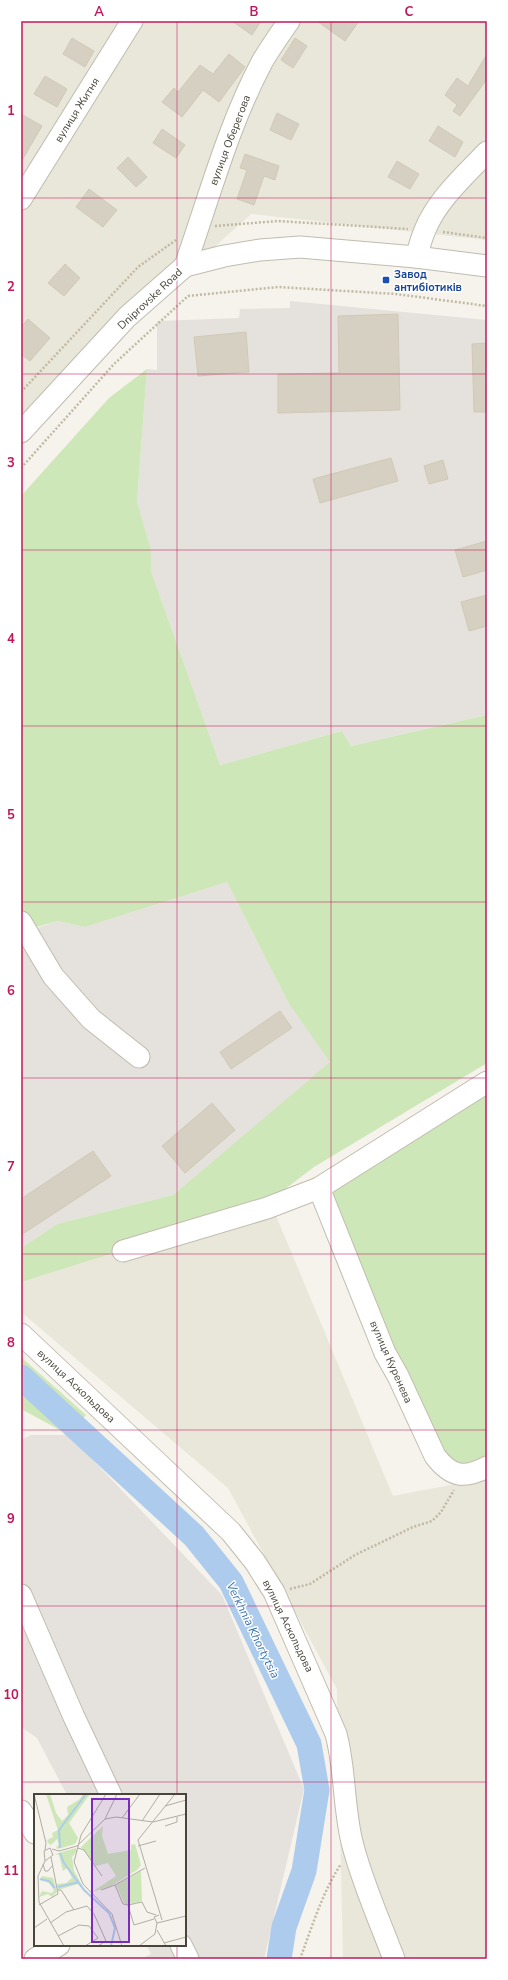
<svg xmlns="http://www.w3.org/2000/svg" width="508" height="1980" viewBox="0 0 508 1980" font-family="'Nunito Sans',sans-serif">
<rect width="100%" height="100%" fill="#f5f3ec"/>
<g fill="#e9e6da">
<polygon points="21,21 487,21 487,240 251,214 21,421"/>
<polygon points="269,1199 393,1496 487,1478 487,1959 343,1959 337,1689 228,1488 21,1312 21,1281"/>
</g>
<g fill="#e5e2dd">
<polygon points="290,301 487,320 487,715 351,746 342,731 220,765 151,571 151,550 137,501 147,369 157,370 157,321 239,318 240,309 290,308"/>
<polygon points="227,882 289,1004 331,1062 173,1195 57,1224 21,1248 21,933 58,921 85,927"/>
<polygon points="31,1435 69,1435 222,1595 304,1789 264,1959 142,1959 151,1954 146,1945 185,1945 185,1795 67,1795 37,1738 21,1727 21,1440"/>
</g>
<g fill="#cde7b8">
<polygon points="147,369 137,501 151,550 151,571 220,765 342,731 351,746 487,715 487,1063 314,1167 268,1202 205,1224 21,1282 21,1248 57,1224 173,1195 330,1062 289,1004 227,882 85,927 58,921 25,930 21,922 21,496 109,398"/>
<polygon points="487,1084 487,1455 458,1467 448,1461 395,1350 328,1188"/>
<polygon points="21,1357 86,1415 69,1435 21,1409"/>
</g>
<g fill="none" stroke-linecap="round" stroke-linejoin="round">
<polyline stroke="#adcced" stroke-width="25" points="21,1377 194,1536 231,1582 309,1744 317,1790 304,1871 284,1927 279,1959"/>
</g>
<g fill="#d6d0c2" stroke="#d1c9b5">
<polygon points="232,21 261,21 252,35"/>
<polygon points="317,21 359,21 345,41"/>
<polygon points="72,38 94,51 85,67 63,54"/>
<polygon points="295,38 307,46 293,68 281,60"/>
<polygon points="229,54 245,67 219,102 203,90 182,117 162,102 174,88 178,92 200,65 213,74"/>
<polygon points="487,54 487,79 460,116 453,111 457,105 445,95 457,78 468,86"/>
<polygon points="45,76 67,89 57,107 34,94"/>
<polygon points="277,113 299,124 291,140 270,130"/>
<polygon points="21,114 42,126 21,162"/>
<polygon points="438,126 463,142 455,157 429,141"/>
<polygon points="162,129 185,145 176,158 153,143"/>
<polygon points="245,154 279,166 275,180 264,176 254,205 237,199 247,170 240,168"/>
<polygon points="128,157 147,177 136,187 117,168"/>
<polygon points="397,161 419,174 410,189 388,177"/>
<polygon points="89,189 117,210 103,227 76,207"/>
<polygon points="65,264 80,278 64,296 48,283"/>
<polygon points="398,314 400,410 278,413 278,374 339,373 338,316"/>
<polygon points="28,319 50,338 30,361 21,354 21,327"/>
<polygon points="246,332 249,372 198,376 194,337"/>
<polygon points="487,343 487,412 474,412 472,344"/>
<polygon points="391,458 398,481 320,503 313,479"/>
<polygon points="443,460 448,479 429,484 424,466"/>
<polygon points="487,541 487,570 463,577 455,550"/>
<polygon points="487,595 487,626 469,631 461,602"/>
<polygon points="280,1011 292,1028 231,1069 220,1052"/>
<polygon points="212,1103 235,1130 185,1173 162,1146"/>
<polygon points="93,1151 111,1176 21,1235 21,1199"/>
</g>
<g fill="none" stroke-linecap="round" stroke-linejoin="round">
<defs>
<g id="minor">
<polyline points="21,199 132,21"/>
<path d="M416,257C419,248 421,239 425,230C437,200 465,175 487,152"/>
<path d="M185,266C209,198 228,126 262,62C270,48 280,34 289,21"/>
<polyline points="21,432 127,317 185,266 224,256 260,250 300,247 416,257 487,266"/>
<polyline points="21,922 53,976 91,1019 139,1057"/>
<path d="M319,1188L385,1353L398,1376L435,1456C451,1477 464,1479 487,1467"/>
<polyline points="123,1251 267,1208 319,1188 487,1082"/>
<path d="M21,1334L231,1532L255,1562L274,1592L336,1734C346,1771 343,1810 353,1846C363,1884 380,1922 394,1959"/>
<polyline points="21,1595 74,1717 111,1795"/>
<polyline points="21,1811 35,1833"/>
<polyline points="181,1945 188,1959"/>
<polyline points="35,1959 59,1945"/>
</g>
</defs>
<use href="#minor" stroke="#c0bcaf" stroke-width="23"/>
<g stroke="#c1b9a1" stroke-width="2.5" stroke-dasharray="2 2" stroke-linecap="butt">
<polyline points="215,226 278,221 408,229"/>
<polyline points="443,232 487,238"/>
<polyline points="21,392 138,267 176,240"/>
<polyline points="21,468 114,364 188,296 278,287 396,294 487,306"/>
<polyline points="290,1589 310,1584 355,1555 413,1527 432,1521 441,1512 454,1490"/>
<path d="M300,1959C312,1927 322,1893 341,1864"/>
</g>
<use href="#minor" stroke="#fff" stroke-width="21"/>
</g>
<path fill="none" stroke="#c2185b" stroke-width="1" stroke-opacity="0.55" d="M177,21V1795M331,21V1959M21,198H487M21,374H487M21,550H487M21,726H487M21,902H487M21,1078H487M21,1254H487M21,1430H487M21,1606H487M21,1782H487M177,1945V1959"/>
<rect fill="#1a4fb4" stroke="#fff" stroke-width="1.5" x="382" y="276" width="8" height="8" rx="2"/>
<g text-anchor="middle" dominant-baseline="central" stroke-width="3" stroke-linejoin="round" paint-order="stroke">
<g font-size="11" fill="#49453a" stroke="#fff">
<text transform="translate(77 110) rotate(-58)">вулиця Житня</text>
<text transform="translate(230 140) rotate(-69)">вулиця Оберегова</text>
<text transform="translate(150 299) rotate(-43)">Dniprovske Road</text>
<text transform="translate(391 1362) rotate(66)">вулиця Куренева</text>
<text transform="translate(76 1386) rotate(43)">вулиця Аскольдова</text>
<text transform="translate(288 1626) rotate(64)">вулиця Аскольдова</text>
</g>
<g font-size="11" font-weight="bold" fill="#164399" stroke="#fff" text-anchor="start">
<text x="394" y="274">Завод<tspan x="394" dy="13">антибіотиків</tspan></text>
</g>
<g font-size="12" font-style="italic" fill="#3771b1" stroke="#fff">
<text transform="translate(253 1630) rotate(64)">Verkhnia Khortytsia</text>
</g>
</g>
<g transform="translate(34 1794)">
<rect width="152" height="152" fill="#f5f3ec"/>
<path d="M12,0H16L22,19L28,27L34,21L33,13L46,5L49,0H56L35,29L44,44L41,50L24,55L22,54L25,50L23,45L17,51L14,49L13,46L19,43L18,39L24,36ZM69,32L68,42L74,60L97,56V51L101,50L107,71L103,76L77,92L58,98L82,82L74,69L62,72L47,53ZM42,54L43,57L38,63L40,77L49,93L63,109L44,90L24,96L23,90L32,89L38,84L33,74L29,77L25,61L21,60ZM107,77L108,107L91,111L82,91ZM8,82L19,84L23,98L18,103L14,100L5,103L8,97L18,99L20,96L15,89L6,86Z" fill="#cde7b8"/>
<path fill="none" stroke="#adcced" stroke-width="2" d="M26,54L25,36L52,0M26,59L30,69L50,96L75,119L81,134L77,152M6,85L15,87L21,94M24,93L45,88"/>
<path fill="none" stroke="#b0ada5" stroke-width="1" d="M0,0L12,49L11,56M72,0L47,41L40,68L49,90L78,120L88,152M131,12L152,6M88,24L106,0M71,25L83,0M108,27L126,0M131,32L143,28V23M104,52L122,47M44,54L50,56L68,82M18,55L25,57L43,52L71,25L82,23L119,28L152,20M11,67L10,57L16,54L19,61L11,67L4,82L5,108L30,152M9,70L11,77H14L18,72M81,91L89,110L94,111L100,131L120,125M24,96H27L40,116M67,96L81,91L111,74M5,111L24,100L17,63M94,111L108,108L113,118L122,121M125,121L120,123L123,129L152,122M128,126L104,46L141,0M16,129L32,118L53,112L60,120L72,147L64,152M0,134L13,125M123,136L132,152M24,142L45,131L55,132L64,144L51,152M130,149L152,143M105,152L121,140L123,129"/>
<path fill="#7b2cbf" fill-opacity="0.15" stroke="#7b2cbf" stroke-width="2" d="M58,5H95V148H58Z"/>
<rect width="152" height="152" fill="none" stroke="#49453a" stroke-width="2"/>
</g>
<rect width="508" height="1980" fill="none" stroke="#ffffff" stroke-width="44"/>
<rect x="22" y="22" width="464" height="1936" fill="none" stroke="#c2185b" stroke-width="1.5"/>
<g font-size="13" text-anchor="middle" font-weight="bold" fill="#c2185b">
<text x="99" y="16">A</text>
<text x="254" y="16">B</text>
<text x="409" y="16">C</text>
<text x="11" y="115">1</text>
<text x="11" y="291">2</text>
<text x="11" y="467">3</text>
<text x="11" y="643">4</text>
<text x="11" y="819">5</text>
<text x="11" y="995">6</text>
<text x="11" y="1171">7</text>
<text x="11" y="1347">8</text>
<text x="11" y="1523">9</text>
<text x="11" y="1699">10</text>
<text x="11" y="1875">11</text>
</g>
</svg>
